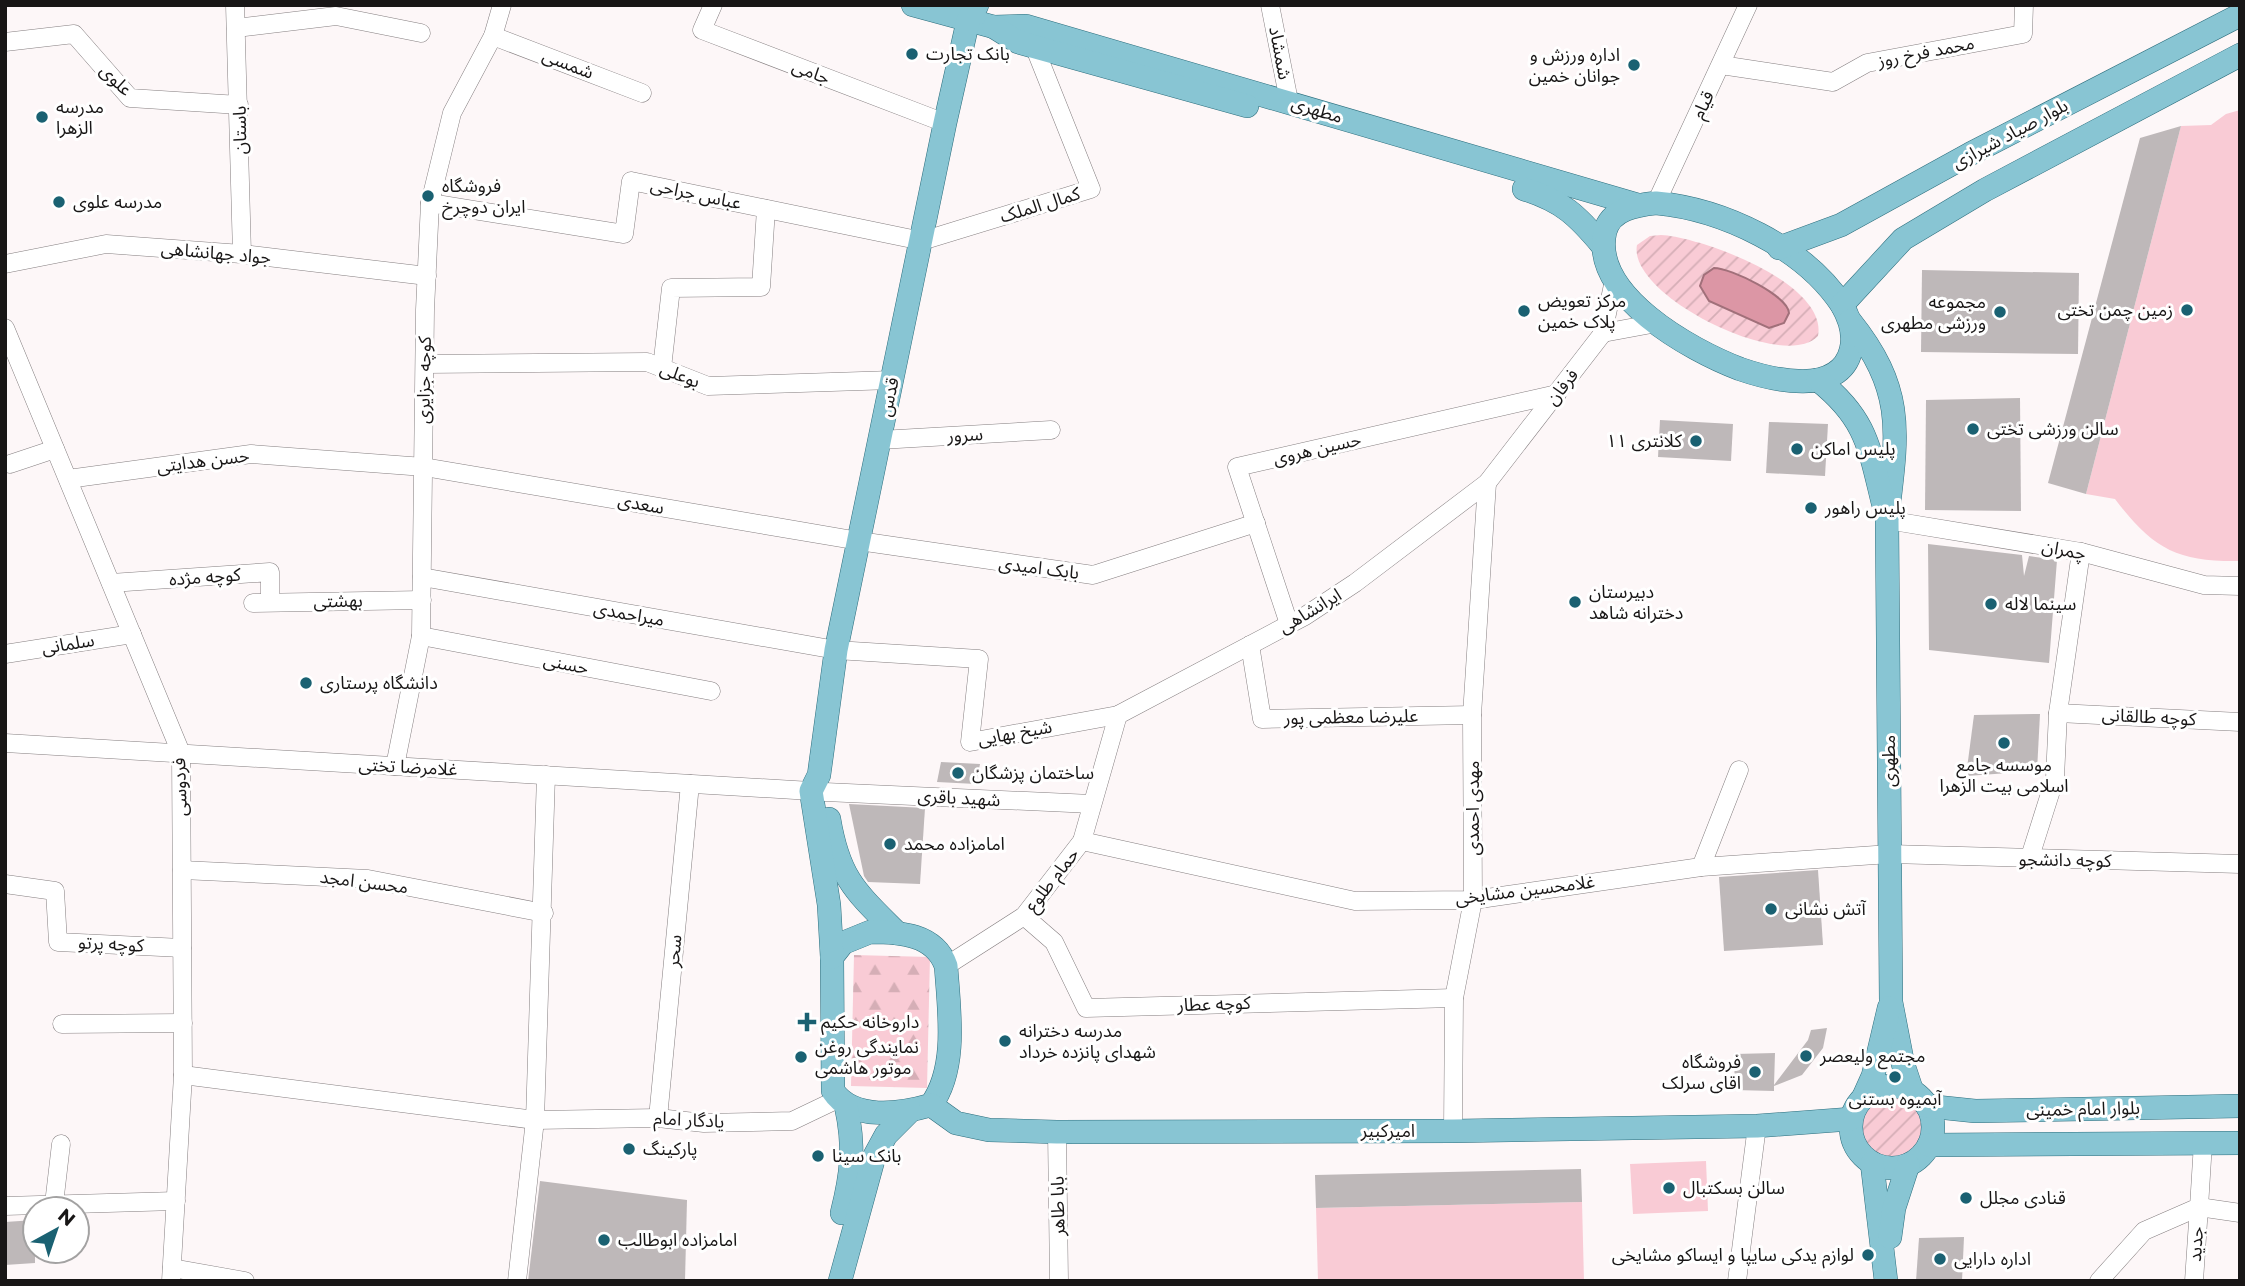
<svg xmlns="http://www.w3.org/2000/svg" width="2245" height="1286" viewBox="0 0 2245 1286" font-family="Montserrat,'Noto Sans Arabic',sans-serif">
<defs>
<pattern id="forest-firs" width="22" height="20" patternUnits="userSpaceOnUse" patternTransform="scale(1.75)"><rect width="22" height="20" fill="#f9cbd5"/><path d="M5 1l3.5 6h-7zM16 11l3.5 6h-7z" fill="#d5aeb6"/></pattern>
<pattern id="garden-furrows" width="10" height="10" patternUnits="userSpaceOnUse" patternTransform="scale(1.75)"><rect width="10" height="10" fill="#f9cbd5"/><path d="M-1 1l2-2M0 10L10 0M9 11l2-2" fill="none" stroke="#d5aeb6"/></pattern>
</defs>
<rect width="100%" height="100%" fill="#fdf7f8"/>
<polygon fill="url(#forest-firs)" points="854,955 930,957 927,1088 851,1086"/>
<g fill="#f9cbd5">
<path d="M2240,110V561C2177,562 2153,549 2115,499L2086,494L2181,126L2211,125L2226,114Z"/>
<polygon points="1706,1161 1708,1211 1633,1214 1630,1164"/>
<polygon points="1582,1202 1584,1281 1318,1281 1316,1208"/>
</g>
<g fill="url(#garden-furrows)">
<path d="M1661,235C1701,237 1828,283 1818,336C1784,373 1627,295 1637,245L1650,236Z"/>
<circle cx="1892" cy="1128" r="31"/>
</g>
<path fill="#dc96a5" stroke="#a1707a" stroke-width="2" d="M1714,268C1731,268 1788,296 1789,313L1784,323L1769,328L1709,301L1700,286L1704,275Z"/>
<g fill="#beb8b9">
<polygon points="2181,126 2086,494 2048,483 2140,138"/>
<polygon points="1922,270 2079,273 2078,354 1921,352"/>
<polygon points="2020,398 2021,511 1925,510 1926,400"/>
<polygon points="1660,420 1733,424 1731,461 1658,457"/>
<polygon points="1769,422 1828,424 1825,476 1766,473"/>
<polygon points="1928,544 2022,555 2024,576 2029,556 2057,560 2049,663 1929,650"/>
<polygon points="2040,714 2037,771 1966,776 1974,715"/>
<polygon points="941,762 980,764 976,784 937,782"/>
<polygon points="849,804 925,808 920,884 868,882 864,876"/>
<polygon points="1818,870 1823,945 1724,951 1719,877"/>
<polygon points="1827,1028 1823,1048 1802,1075 1774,1086 1774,1091 1734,1090 1735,1054 1775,1053 1774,1085 1808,1040 1811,1030"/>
<polygon points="1581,1169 1582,1202 1316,1208 1315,1175"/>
<polygon points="540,1181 687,1200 685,1281 528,1281"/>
<polygon points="35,1220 35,1263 5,1265 5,1222"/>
<polygon points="1964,1237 1962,1281 1916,1281 1919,1238"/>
</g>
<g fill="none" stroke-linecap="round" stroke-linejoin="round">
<defs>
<g id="minor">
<polyline points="235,5 242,254"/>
<polyline points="713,5 702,30 945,123"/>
<polyline points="1270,5 1289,101"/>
<polyline points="236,28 336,16 421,33"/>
<polyline points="493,36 642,93"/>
<polyline points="5,42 74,34 130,98 239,105"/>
<polyline points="1721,65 1833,82 1867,63 2023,34 2024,5"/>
<polyline points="430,203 624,234 631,181 922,241 1091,189 1034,46"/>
<polyline points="1656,203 1748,5"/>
<polyline points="5,264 106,244 242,254 427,276"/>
<polyline points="5,328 181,753 183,1075 171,1281"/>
<polyline points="1603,333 1657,323"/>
<polyline points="425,364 647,362 708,386 893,380"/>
<polyline points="662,368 671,288 761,287 766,209"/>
<polyline points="880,440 1051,430"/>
<polyline points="10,464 55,449"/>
<polyline points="68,479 251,454 424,467 859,541 1093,575 1256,523"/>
<polyline points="1887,520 2081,552 2204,585 2240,586"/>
<polyline points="422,577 836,650 979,659 970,742 1118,715 1305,616 1355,583 1487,483 1603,333 1614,280"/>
<polyline points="111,583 270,572 270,602"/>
<polyline points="253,603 422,600"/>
<polyline points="1289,624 1237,467 1557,394"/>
<polyline points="421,636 711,691"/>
<polyline points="1250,645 1262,719 1472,715"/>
<polyline points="5,654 132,634"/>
<polyline points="2058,713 2240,722"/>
<polyline points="5,743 811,791"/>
<polyline points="395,766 421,636 425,310 430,203 452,113 493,36 502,5"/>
<polyline points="825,792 1092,804"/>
<polyline points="1082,841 1355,901 1473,900 1701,867 1890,854 2240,864"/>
<polyline points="2029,860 2055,778 2058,713 2081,552"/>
<polyline points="1701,867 1739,770"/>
<polyline points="182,870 368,879 544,913"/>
<polyline points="5,884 55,891 58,942 182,948"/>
<polyline points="1024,916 1054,942 1086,1008 1454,998"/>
<polyline points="946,966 1024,916 1082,841 1118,715"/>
<polyline points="62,1024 183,1023"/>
<polyline points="183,1075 535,1120 658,1118 704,1123 792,1121 838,1099"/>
<polyline points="658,1118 690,784"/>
<polyline points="1453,1131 1454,998 1473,900 1472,715 1487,483"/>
<polyline points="1057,1132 1059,1281"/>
<polyline points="54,1204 61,1144"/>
<polyline points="5,1206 176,1201"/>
<polyline points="172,1268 245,1281"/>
<polyline points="517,1281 535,1120 546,775"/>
<polyline points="1737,1281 1757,1126"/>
<polyline points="2099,1281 2144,1231 2199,1207 2203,1143"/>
<polyline points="2194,1281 2199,1207 2240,1213"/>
</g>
<g id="major">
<polyline points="913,5 994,27 1026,26 1638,205"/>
<polyline points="994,27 1018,42 1247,106"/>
<path d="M1524,189C1562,201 1577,215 1602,245"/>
<path d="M1656,203C1722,209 1804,247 1842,305C1850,319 1855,334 1851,350C1840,397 1772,380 1740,369C1690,350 1591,295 1605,232C1610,209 1637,205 1656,203Z"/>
<polyline points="1779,248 1841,225 1970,154 2240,15"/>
<polyline points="1842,305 1903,239 1985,190 2240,55"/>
<path d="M1850,321C1907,392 1897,435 1887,520L1891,1002L1903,1064L1912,1091"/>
<path d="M1818,380C1866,418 1869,446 1883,503"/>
<path d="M829,819C839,879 856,892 897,933"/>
<path d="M870,932C900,932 935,934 946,966C949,1010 958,1068 931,1105C900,1114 853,1121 833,1091L832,957L843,943Z"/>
<polyline points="832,957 829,905 811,791 819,775 836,650 945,123 968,21 977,5"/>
<circle cx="1892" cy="1127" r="41"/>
<polyline points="1864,1096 1873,1076 1889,1008"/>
<polyline points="931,1105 956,1123 989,1130 1057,1132 1453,1131 1757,1126 1851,1119"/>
<polyline points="1927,1106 1975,1111 2240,1106"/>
<polyline points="1929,1145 2240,1143"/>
<polyline points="1872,1163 1886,1281"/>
<path d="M842,1213C852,1173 855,1147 846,1106"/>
<polyline points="1890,1237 1894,1208 1908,1165"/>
<polyline points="840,1281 874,1157 886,1135 910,1111"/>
</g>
</defs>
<use href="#minor" stroke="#857f80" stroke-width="19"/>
<use href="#major" stroke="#2d6e7d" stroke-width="24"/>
<use href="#minor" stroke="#fff" stroke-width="18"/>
<use href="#major" stroke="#88c5d3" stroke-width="23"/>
</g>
<g fill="#1a6172" stroke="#fff" stroke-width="2.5">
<circle cx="912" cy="54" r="7"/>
<circle cx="1634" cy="65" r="7"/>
<circle cx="42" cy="117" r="7"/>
<circle cx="428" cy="196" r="7"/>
<circle cx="59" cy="202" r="7"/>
<circle cx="2187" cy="310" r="7"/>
<circle cx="1524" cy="311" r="7"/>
<circle cx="2000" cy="312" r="7"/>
<circle cx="1973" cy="429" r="7"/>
<circle cx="1696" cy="441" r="7"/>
<circle cx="1797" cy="449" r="7"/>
<circle cx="1811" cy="508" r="7"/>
<circle cx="1575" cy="602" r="7"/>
<circle cx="1991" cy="604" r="7"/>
<circle cx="306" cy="683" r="7"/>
<circle cx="2004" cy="743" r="7"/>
<circle cx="958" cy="773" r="7"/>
<circle cx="890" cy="844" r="7"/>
<circle cx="1771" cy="909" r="7"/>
<path d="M803.5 1011.5h7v7h7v7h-7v7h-7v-7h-7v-7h7z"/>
<circle cx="1005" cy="1041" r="7"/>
<circle cx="1806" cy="1056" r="7"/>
<circle cx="801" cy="1057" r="7"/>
<circle cx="1755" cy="1072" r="7"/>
<circle cx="1895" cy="1077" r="7"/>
<circle cx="629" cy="1149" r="7"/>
<circle cx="818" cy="1156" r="7"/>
<circle cx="1669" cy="1188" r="7"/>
<circle cx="1966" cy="1198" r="7"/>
<circle cx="604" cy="1240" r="7"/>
<circle cx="1868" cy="1255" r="7"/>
<circle cx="1940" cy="1259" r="7"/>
</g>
<g text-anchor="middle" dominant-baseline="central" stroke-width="6" stroke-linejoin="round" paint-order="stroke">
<g font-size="18" fill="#181616" stroke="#fff">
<text transform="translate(1926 52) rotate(-11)">محمد فرخ روز</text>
<text transform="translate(1280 53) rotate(79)">شمشاد</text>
<text transform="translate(568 64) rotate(21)">شمسی</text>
<text transform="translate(811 72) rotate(21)">جامی</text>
<text transform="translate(116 80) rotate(44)">علوی</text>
<text transform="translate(1703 105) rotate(-65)">قیام</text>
<text transform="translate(1317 110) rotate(17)">مطهری</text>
<text transform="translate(240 130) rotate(-91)">باستان</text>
<text transform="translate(2010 134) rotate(-28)">بلوار صیاد شیرازی</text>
<text transform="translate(696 194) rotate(12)">عباس جراحی</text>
<text transform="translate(1040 205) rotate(-17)">کمال الملک</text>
<text transform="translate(216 253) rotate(5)">جواد جهانشاهی</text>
<text transform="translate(680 375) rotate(21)">بوعلی</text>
<text transform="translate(424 380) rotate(-89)">کوچه جزایری</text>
<text transform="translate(1562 387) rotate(-52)">فرفان</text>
<text transform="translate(889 397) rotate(-78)">قدس</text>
<text transform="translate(965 435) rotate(-3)">سرور</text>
<text transform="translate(1317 449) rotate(-13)">حسین هروی</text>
<text transform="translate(203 461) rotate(-7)">حسن هدایتی</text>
<text transform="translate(641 504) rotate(10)">سعدی</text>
<text transform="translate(2064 550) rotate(11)">چمران</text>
<text transform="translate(1039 568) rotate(7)">بابک امیدی</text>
<text transform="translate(205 577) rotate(-4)">کوچه مژده</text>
<text transform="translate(338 601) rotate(-1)">بهشتی</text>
<text transform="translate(1310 611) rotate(-31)">ایرانشاهی</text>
<text transform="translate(629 614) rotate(10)">میراحمدی</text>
<text transform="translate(68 644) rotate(-9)">سلمانی</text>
<text transform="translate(566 664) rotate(11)">حسنی</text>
<text transform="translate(1351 717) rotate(-1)">علیرضا معظمی پور</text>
<text transform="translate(2149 717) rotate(3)">کوچه طالقانی</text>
<text transform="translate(1015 733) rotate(-10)">شیخ بهایی</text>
<text transform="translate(1889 761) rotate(-90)">مطهری</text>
<text transform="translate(408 767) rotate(3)">غلامرضا تختی</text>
<text transform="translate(180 787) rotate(-92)">فردوسی</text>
<text transform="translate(959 798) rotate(3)">شهید باقری</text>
<text transform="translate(1473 808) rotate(-90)">مهدی احمدی</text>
<text transform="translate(2065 860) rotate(1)">کوچه دانشجو</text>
<text transform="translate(1052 880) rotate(-52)">حمام طلوع</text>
<text transform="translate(364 882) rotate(7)">محسن امجد</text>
<text transform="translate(1525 890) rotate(-7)">غلامحسین مشایخی</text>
<text transform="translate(111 944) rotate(3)">کوچه پرتو</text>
<text transform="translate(674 951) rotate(-85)">سحر</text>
<text transform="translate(1214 1004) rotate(-2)">کوچه عطار</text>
<text transform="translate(2083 1109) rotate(-1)">بلوار امام خمینی</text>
<text transform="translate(689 1120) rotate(3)">یادگار امام</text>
<text x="1388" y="1131">امیرکبیر</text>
<text transform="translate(1058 1206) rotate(-91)">بابا طاهر</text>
<text transform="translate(2196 1244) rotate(-86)">جدید</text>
</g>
<g font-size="18" fill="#181616" stroke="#fff" text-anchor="start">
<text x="926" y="54">بانک تجارت</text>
<text x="1620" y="55" text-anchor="end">اداره ورزش و<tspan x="1620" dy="21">جوانان خمین</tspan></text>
<text x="56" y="107">مدرسه<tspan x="56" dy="21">الزهرا</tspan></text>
<text x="442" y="186">فروشگاه<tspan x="442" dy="21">ایران دوچرخ</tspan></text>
<text x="73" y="202">مدرسه علوی</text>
<text x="1538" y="301">مرکز تعویض<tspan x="1538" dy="21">پلاک خمین</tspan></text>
<text x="1986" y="302" text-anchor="end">مجموعه<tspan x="1986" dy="21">ورزشی مطهری</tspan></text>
<text x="2173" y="310" text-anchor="end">زمین چمن تختی</text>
<text x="1987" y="429">سالن ورزشی تختی</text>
<text x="1682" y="441" text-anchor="end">کلانتری ۱۱</text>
<text x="1811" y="449">پلیس اماکن</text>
<text x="1825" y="508">پلیس راهور</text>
<text x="1589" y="592">دبیرستان<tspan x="1589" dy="21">دخترانه شاهد</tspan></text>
<text x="2005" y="604">سینما لاله</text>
<text x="320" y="683">دانشگاه پرستاری</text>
<text x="2004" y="765" text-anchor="middle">موسسه جامع<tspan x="2004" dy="21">اسلامی بیت الزهرا</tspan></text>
<text x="972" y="773">ساختمان پزشگان</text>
<text x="904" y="844">امامزاده محمد</text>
<text x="1785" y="909">آتش نشانی</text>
<text x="821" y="1022">داروخانه حکیم</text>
<text x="1019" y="1031">مدرسه دخترانه<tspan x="1019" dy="21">شهدای پانزده خرداد</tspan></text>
<text x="815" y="1047">نمایندگی روغن<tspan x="815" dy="21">موتور هاشمی</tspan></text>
<text x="1820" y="1056">مجتمع ولیعصر</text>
<text x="1741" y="1062" text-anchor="end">فروشگاه<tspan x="1741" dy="21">اقای سرلک</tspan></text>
<text x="1895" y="1099" text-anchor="middle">آبمیوه بستنی</text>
<text x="643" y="1149">پارکینگ</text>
<text x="832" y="1156">بانک سینا</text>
<text x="1683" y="1188">سالن بسکتبال</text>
<text x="1980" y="1198">قنادی مجلل</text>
<text x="618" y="1240">امامزاده ابوطالب</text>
<text x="1854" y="1255" text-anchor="end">لوازم یدکی سایپا و ایساکو مشایخی</text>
<text x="1954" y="1259">اداره دارایی</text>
</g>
</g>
<rect width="2245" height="1286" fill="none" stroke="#181616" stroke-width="14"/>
<g transform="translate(56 1230) rotate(40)"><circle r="33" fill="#ffffff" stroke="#a3a2a2" stroke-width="2"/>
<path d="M0-5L12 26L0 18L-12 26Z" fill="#1a6172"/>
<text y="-10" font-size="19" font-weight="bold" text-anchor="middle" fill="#181616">N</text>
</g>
</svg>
